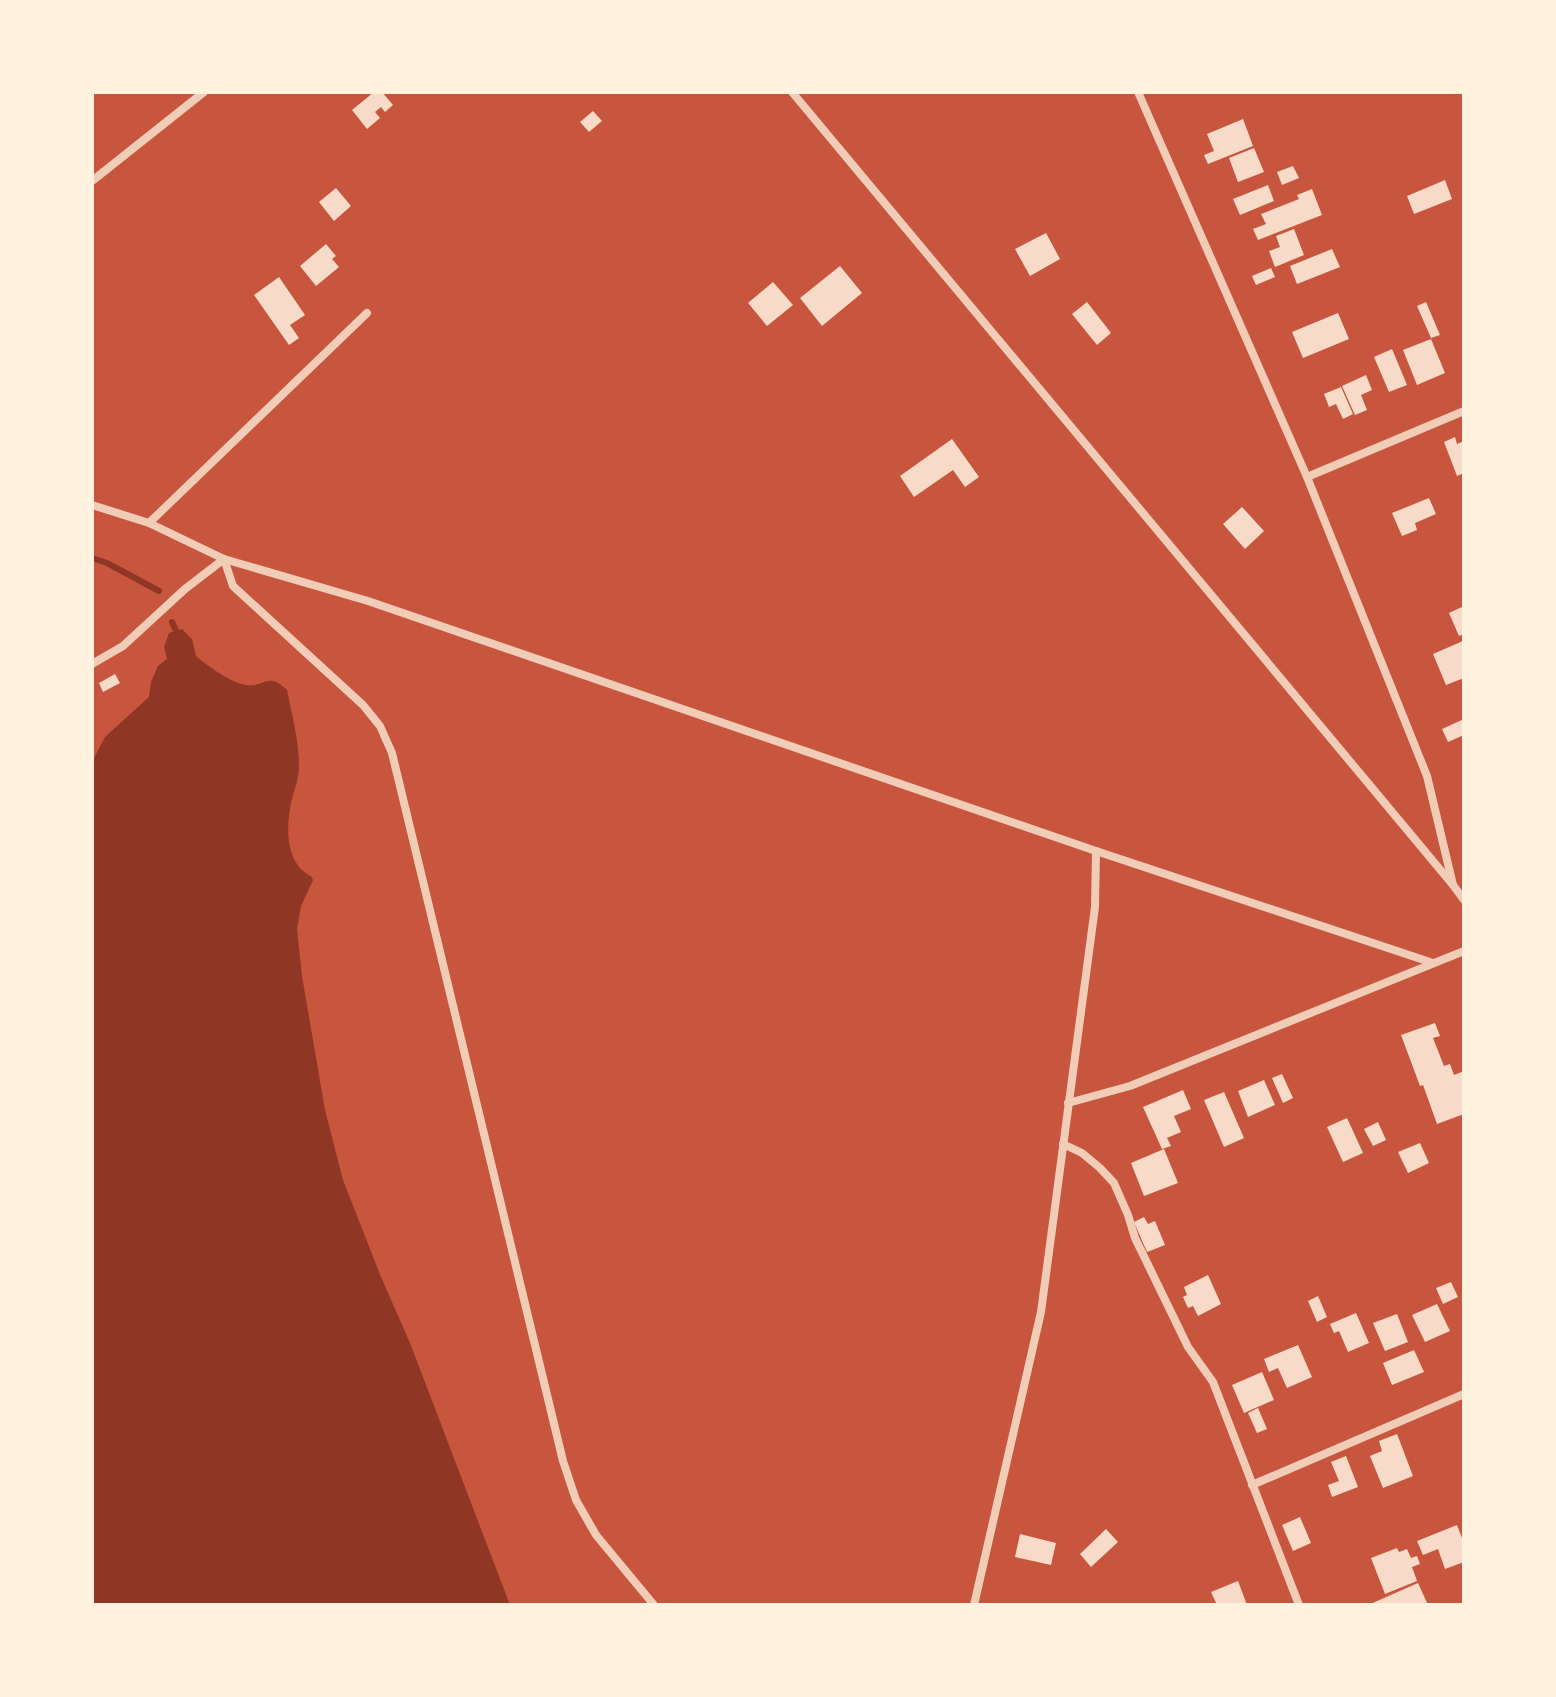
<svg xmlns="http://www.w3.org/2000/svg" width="1556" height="1697" viewBox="0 0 1556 1697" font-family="'Roboto Serif',serif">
<rect width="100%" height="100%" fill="#c8553d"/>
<path fill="#8f3625" d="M182,629L192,639L196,656C206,665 233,684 246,685C265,688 267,671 287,690C292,715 299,741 299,766C299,781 292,794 290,809C286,831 287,865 311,876L313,880L301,906L297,929L302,976L325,1110L343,1180L381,1277L410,1343L510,1605H92V771L94,758L105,737L149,697L151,682L158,666L167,659L164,647L169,633Z"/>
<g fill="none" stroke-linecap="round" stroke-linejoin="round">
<g stroke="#8f3625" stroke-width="6">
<polyline points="92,558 107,563 159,591"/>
<polyline points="172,622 176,631"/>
</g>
</g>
<g fill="#f7dbc8">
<polygon points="374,92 382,92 393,105 385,112 381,107 375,112 380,118 367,129 352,110"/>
<polygon points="593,111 602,121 589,132 580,122"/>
<polygon points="1243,119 1253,146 1208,164 1204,155 1214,151 1207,134"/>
<polygon points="1254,148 1264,172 1238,182 1229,158"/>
<polygon points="1293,166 1299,178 1282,185 1277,172"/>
<polygon points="1445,180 1452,199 1414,214 1407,196"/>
<polygon points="1268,185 1274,201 1240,215 1233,199"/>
<polygon points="336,188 351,206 334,221 319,202"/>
<polygon points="1312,189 1322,215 1258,240 1253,229 1266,224 1261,214 1299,199 1297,195"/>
<polygon points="1294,229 1304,255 1275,267 1269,251 1280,247 1276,236"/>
<polygon points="1046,233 1060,259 1030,276 1015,249"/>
<polygon points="326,244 336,256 332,259 339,267 316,286 300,266"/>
<polygon points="1332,249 1340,267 1297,284 1290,266"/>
<polygon points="840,266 862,293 822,326 800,298"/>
<polygon points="1271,268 1275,277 1256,285 1252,276"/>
<polygon points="279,277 305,315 290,325 299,338 289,345 254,295"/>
<polygon points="773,282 793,305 767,326 748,303"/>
<polygon points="1087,302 1111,333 1097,345 1072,314"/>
<polygon points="1426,302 1440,335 1431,338 1417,306"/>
<polygon points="1338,313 1349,339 1303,358 1292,332"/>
<polygon points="1431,339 1445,373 1417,385 1403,350"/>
<polygon points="1392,349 1407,385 1389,392 1374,357"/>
<polygon points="1366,375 1372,390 1361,395 1367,410 1355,415 1342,386"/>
<polygon points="1341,387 1353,414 1343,419 1336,404 1329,407 1324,394"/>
<polygon points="1455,437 1457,444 1464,441 1464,462 1462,463 1464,473 1457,476 1444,442"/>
<polygon points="952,439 979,477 965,487 953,470 914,497 900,476"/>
<polygon points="1429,498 1436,514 1415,523 1417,530 1402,536 1392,513"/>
<polygon points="1242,507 1264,531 1245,549 1223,524"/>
<polygon points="1464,606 1464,634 1459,636 1449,613"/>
<polygon points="1463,641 1464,678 1446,685 1433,654"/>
<polygon points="115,674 120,683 103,692 99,683"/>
<polygon points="1464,719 1464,735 1448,742 1442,729"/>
<polygon points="1435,1023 1440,1036 1433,1038 1444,1066 1450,1064 1454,1075 1464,1071 1464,1114 1437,1124 1423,1085 1420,1086 1401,1035"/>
<polygon points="1282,1074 1293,1098 1283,1103 1272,1078"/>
<polygon points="1264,1080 1275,1105 1248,1117 1238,1091"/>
<polygon points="1183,1090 1191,1109 1174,1116 1181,1132 1167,1138 1171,1146 1162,1149 1143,1107"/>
<polygon points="1224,1092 1244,1138 1224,1147 1204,1100"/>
<polygon points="1347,1118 1363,1153 1343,1162 1327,1127"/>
<polygon points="1378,1122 1386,1140 1373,1146 1364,1129"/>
<polygon points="1420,1143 1429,1163 1408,1173 1398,1152"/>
<polygon points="1164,1149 1178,1183 1144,1196 1131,1163"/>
<polygon points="1144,1217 1148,1224 1155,1221 1165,1245 1147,1252 1134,1222"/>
<polygon points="1208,1275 1221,1304 1198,1316 1193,1306 1188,1308 1183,1297 1187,1295 1184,1287"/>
<polygon points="1451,1282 1458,1297 1443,1304 1436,1288"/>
<polygon points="1318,1296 1327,1317 1317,1322 1308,1301"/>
<polygon points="1437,1304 1450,1331 1425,1342 1412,1315"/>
<polygon points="1356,1313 1369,1343 1348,1352 1339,1331 1334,1333 1330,1324"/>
<polygon points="1397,1314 1408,1342 1385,1351 1373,1323"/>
<polygon points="1298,1345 1312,1377 1287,1388 1278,1368 1269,1372 1264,1359"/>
<polygon points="1414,1350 1424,1372 1392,1385 1383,1363"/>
<polygon points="1262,1372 1274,1400 1244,1413 1232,1385"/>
<polygon points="1258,1408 1267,1429 1257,1433 1248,1413"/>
<polygon points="1397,1434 1413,1476 1383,1488 1370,1456 1382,1451 1379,1441"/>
<polygon points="1346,1456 1358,1487 1332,1497 1328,1485 1339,1481 1331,1462"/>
<polygon points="1300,1517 1311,1543 1293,1551 1282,1525"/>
<polygon points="1457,1525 1464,1543 1464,1562 1445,1569 1438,1549 1423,1555 1417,1541"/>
<polygon points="1106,1529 1118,1542 1091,1567 1080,1554"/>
<polygon points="1020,1534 1056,1543 1051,1565 1015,1557"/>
<polygon points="1397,1548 1399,1552 1407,1549 1411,1558 1417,1556 1420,1564 1412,1567 1417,1581 1385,1594 1371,1558"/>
<polygon points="1238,1581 1247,1605 1217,1605 1211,1592"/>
<polygon points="1418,1583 1428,1605 1368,1605"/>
</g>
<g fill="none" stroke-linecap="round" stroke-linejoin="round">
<g stroke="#f1ccb7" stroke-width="8">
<polyline points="792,92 1453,885"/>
<polyline points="1138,92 1307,477 1427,776 1453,885 1464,900"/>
<polyline points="92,181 204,92"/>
<polyline points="1307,477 1464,411"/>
<polyline points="92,505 149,523 224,559 368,601 1096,851 1433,963"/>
<polyline points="149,523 367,313"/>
<polyline points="92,664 123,646 185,589 224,559 233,586 363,705 380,726 392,753 563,1461 576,1500 596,1535 654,1605"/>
<polyline points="1068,1103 1130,1086 1464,951"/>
<polyline points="1063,1144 1082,1153 1100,1168 1114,1183 1128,1215 1135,1238 1188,1347 1213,1382 1299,1605"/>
<polyline points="1252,1485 1464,1394"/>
<polyline points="974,1605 1041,1312 1095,907 1096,851"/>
</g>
</g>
<rect width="1556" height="1697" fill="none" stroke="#fff3e0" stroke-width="188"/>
</svg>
